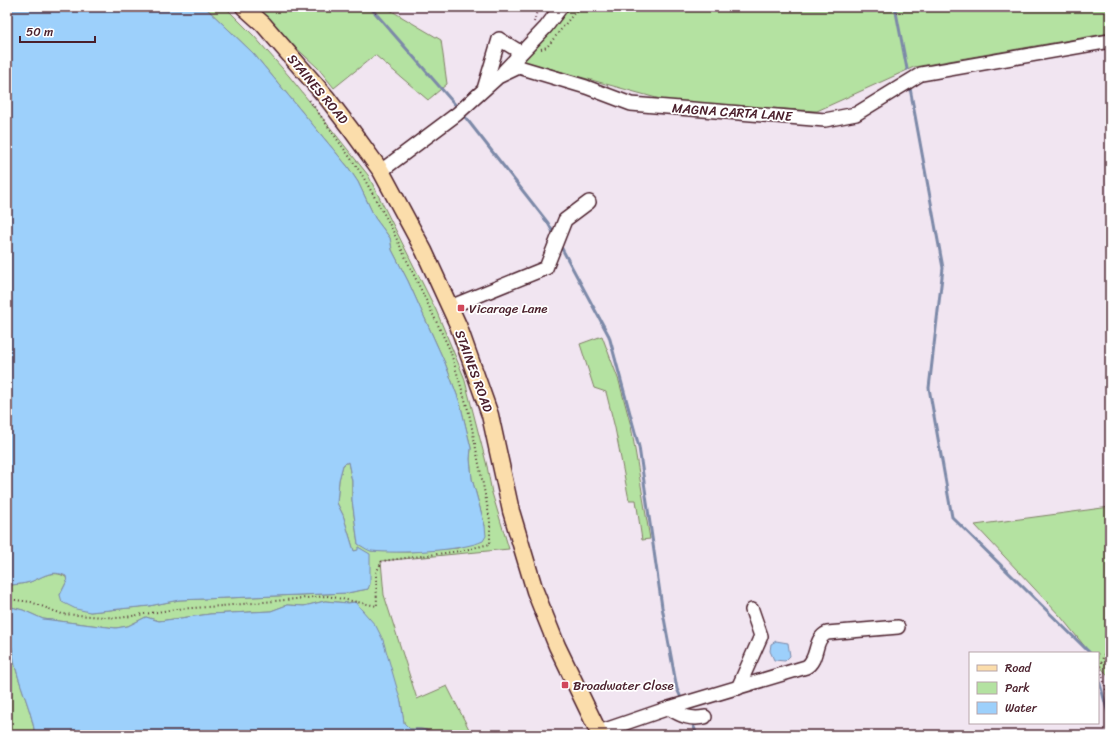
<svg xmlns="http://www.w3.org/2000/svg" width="1117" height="742" viewBox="0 0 1117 742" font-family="Sriracha,sans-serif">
<rect width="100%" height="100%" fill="#f1e5f1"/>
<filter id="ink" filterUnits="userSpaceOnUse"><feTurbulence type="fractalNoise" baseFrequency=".025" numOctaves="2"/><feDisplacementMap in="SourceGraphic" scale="8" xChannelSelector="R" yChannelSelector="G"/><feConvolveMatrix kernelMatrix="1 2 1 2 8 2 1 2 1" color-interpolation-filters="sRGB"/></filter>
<g filter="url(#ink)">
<g fill="#b4e2a1" stroke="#7f8066">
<path d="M205,7H225L254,36L289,76L368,175L436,310L464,377L487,466L492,493L509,549L381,561L384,595L417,699L447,686L472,735H434C427,728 420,729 410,729L404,723L401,702L355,602L348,603L325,601L304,606L287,605L271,611L210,614L159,621L146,617L128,626L116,628L43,619L23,610L7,606V585C14,585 23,584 30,582C43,577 52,569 66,577L67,581L60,595L90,612L149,606L179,600L347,593L368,589L369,554L358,547L359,550L354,551L343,515L337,503L339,480L343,465L348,462L352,481V500L358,544L371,551L408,552L458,548L485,526L472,479L470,459L471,448L460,403L445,363L408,281L392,250L390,238L375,218L358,182L348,167L253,53Z"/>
<polygon points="252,7 385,7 441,40 447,84 428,100 375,55 334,88 318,68"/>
<polygon points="563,7 1110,7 1110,33 914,67 817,111 671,102 519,60"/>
<polygon points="602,336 619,381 631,426 650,539 642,540 636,500 629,500 615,428 606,392 594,388 580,344"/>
<polygon points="1110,507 1110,679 1098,663 1098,653 1090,653 1061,617 975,525"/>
<path d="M7,641L10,642C14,651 13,660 16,669C22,692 32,712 35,735H7Z"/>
</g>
<g fill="#9dd0fb" stroke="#7c89a8">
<path d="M7,7H205L253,53L348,167L358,182L375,218L390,238L392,250L408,281L445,363L460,403L471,448L470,459L472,479L485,526L486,536L483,541C462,551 396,554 372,551C368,551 362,546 358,544L352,500V481L348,462L343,465L339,480L337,503L343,515L354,551L358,550V547L370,554V584L368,589L347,593L179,600L149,606L90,612L76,609L62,602L60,595L67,581L66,576C52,569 43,577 30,582C23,584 14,585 7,585Z"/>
<path d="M325,601L348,603L355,602L376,626L383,640L401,702L404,723L410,729C420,729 427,728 434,735H35C32,712 22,692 16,669C13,660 14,651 10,642L7,641V606L23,610L43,619L116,628L128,626L146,617L159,621L210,614L271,611L287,605L304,606Z"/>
<polygon points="776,641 788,643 790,656 785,661 774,660 770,651 771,644"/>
</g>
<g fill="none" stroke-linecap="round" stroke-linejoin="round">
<g stroke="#7c89a8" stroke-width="3">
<polyline points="370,7 459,109"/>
<polyline points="895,7 907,69"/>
<polyline points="910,88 943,268 929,388 952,517 1090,653"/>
<polyline points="462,113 548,223 554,234"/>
<polyline points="560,245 609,336 639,447 662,607 677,689 682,700"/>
<polyline points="1098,677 1110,720"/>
<polyline points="692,722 697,735"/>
</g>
<defs>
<g id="minor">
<polyline points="504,71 546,27 561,7"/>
<polyline points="484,89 499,39 517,50 517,57"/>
<polyline points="381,171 457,114 498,77 519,67 586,87 631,104 825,120 856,114 921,74 1110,41"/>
<polyline points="450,307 546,268 565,220 589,202"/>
<polyline points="738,688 761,636 752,610"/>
<path d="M669,708C681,716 691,720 705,717"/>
<path d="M599,732L669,708L806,667C819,660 813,639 827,633L898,627"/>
</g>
<polyline id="major" points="244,7 263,24 327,98 352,131 381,171 424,251 458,325 490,415 511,511 535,591 557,646 600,735"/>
</defs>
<use href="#minor" stroke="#4a1f2b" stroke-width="16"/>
<use href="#major" stroke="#4a1f2b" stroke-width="19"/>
<g stroke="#4a1f2b" stroke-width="2" stroke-dasharray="1 3" stroke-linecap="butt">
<polyline points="534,22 538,7"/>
<polyline points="541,49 547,47 579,7"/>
<polyline points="7,599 31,602 62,614 119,618 176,609 222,606 327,596 377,606 376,573 382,561 460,551 490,544 490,520 469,413 450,350 388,221 361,173 308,98"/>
<polyline points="1110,635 1100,667 1110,705"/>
</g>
<use href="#minor" stroke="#fff" stroke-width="13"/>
<use href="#major" stroke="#fbddab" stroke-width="16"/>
</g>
</g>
<g fill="#d1495b" stroke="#fff" stroke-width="1.5">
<rect x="457" y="304" width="8" height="8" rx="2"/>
<rect x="561" y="681" width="8" height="8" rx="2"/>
</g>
<g text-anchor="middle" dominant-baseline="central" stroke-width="3.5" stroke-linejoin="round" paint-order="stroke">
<g font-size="13" fill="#4a1f2b" stroke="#fff">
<text transform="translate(318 89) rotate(50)">STAINES ROAD</text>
<text transform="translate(732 112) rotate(4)">MAGNA CARTA LANE</text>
<text transform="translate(474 371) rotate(70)">STAINES ROAD</text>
</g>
<g font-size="13" fill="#4a1f2b" stroke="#fff" text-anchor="start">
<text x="469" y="308">Vicarage Lane</text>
<text x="573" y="685">Broadwater Close</text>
</g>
</g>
<rect width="1117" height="742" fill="none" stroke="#fff" stroke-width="24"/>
<rect x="12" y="12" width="1093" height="718" fill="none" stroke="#4a1f2b" stroke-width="1.5" filter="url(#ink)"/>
<rect x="969" y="652" width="130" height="72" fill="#ffffff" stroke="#b7a5aa"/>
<rect x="977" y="665" width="20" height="6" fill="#fbddab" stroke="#b7a5aa"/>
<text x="1005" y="672" font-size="12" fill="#4a1f2b">Road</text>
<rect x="977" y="682" width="20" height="12" fill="#b4e2a1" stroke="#b7a5aa"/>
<text x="1005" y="692" font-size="12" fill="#4a1f2b">Park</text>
<rect x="977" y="702" width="20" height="12" fill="#9dd0fb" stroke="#b7a5aa"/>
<text x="1005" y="712" font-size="12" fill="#4a1f2b">Water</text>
<path d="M20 36v6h75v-6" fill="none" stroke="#4a1f2b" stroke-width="2"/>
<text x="26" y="36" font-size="12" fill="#4a1f2b" stroke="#ffffff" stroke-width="3" paint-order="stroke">50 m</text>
</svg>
